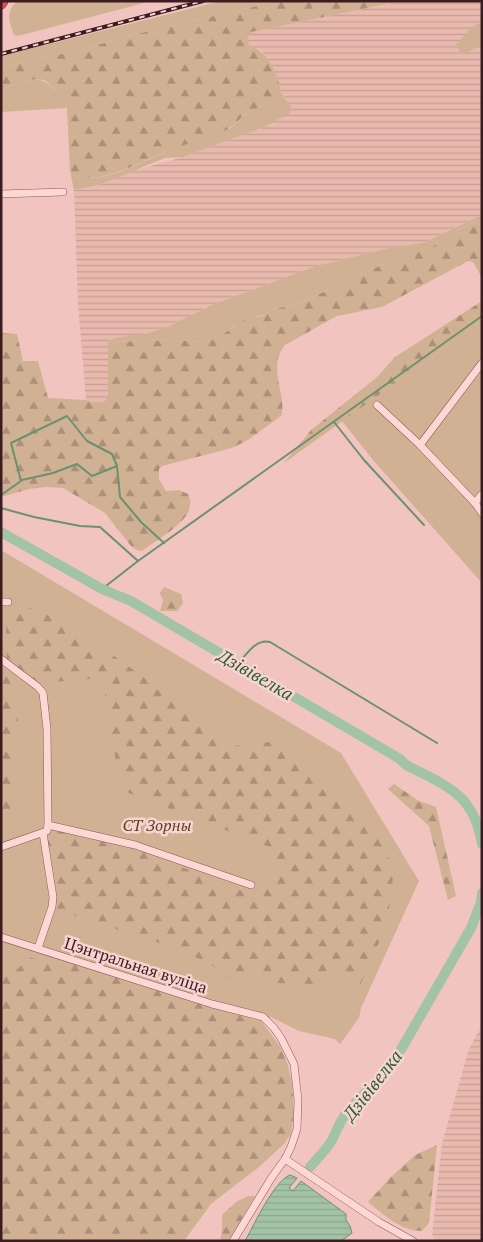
<svg xmlns="http://www.w3.org/2000/svg" width="483" height="1242" viewBox="0 0 483 1242" font-family="'PT Serif',serif">
<defs>
<pattern id="farmland-rules" width="6" height="5" patternUnits="userSpaceOnUse" patternTransform="scale(1.25)"><rect width="6" height="5" fill="#e8b9ad"/><path d="M0 2.5h6" fill="none" stroke="#c89e95"/></pattern>
<pattern id="forest-firs" width="22" height="20" patternUnits="userSpaceOnUse" patternTransform="scale(1.25)"><rect width="22" height="20" fill="#d1b193"/><path d="M5 1l3.5 6h-7zM16 11l3.5 6h-7z" fill="#ab8f78"/></pattern>
<pattern id="water-rules" width="6" height="5" patternUnits="userSpaceOnUse" patternTransform="scale(1.25)"><rect width="6" height="5" fill="#a3c3a6"/><path d="M0 2.5h6" fill="none" stroke="#8da78f"/></pattern>
</defs>
<rect width="100%" height="100%" fill="#f2c4c0"/>
<g fill="url(#farmland-rules)">
<polygon points="401,1 482,1 482,215 423,243 393,247 316,266 212,305 167,327 148,333 111,340 108,342 108,394 105,401 100,403 94,403 86,400 78,304 74,190 99,185 126,173 183,157 262,128 288,101 281,92 275,72 262,51 250,46 248,41 248,36 251,32"/>
<polygon points="482,1025 482,1241 435,1241 432,1234 442,1143 469,1049"/>
</g>
<g fill="#d1b193">
<path d="M18,1H152L18,36L14,35C9,21 5,10 18,1Z"/>
<polygon points="221,1 278,1 128,36 80,50 1,67 1,56"/>
<polygon points="482,22 482,43 467,53 462,54 457,47 456,44 471,28"/>
<path d="M36,79C53,82 59,95 67,108L1,112V90L17,83Z"/>
<path d="M281,92L291,107L290,113L262,128L183,157L165,158L99,185L74,190L70,171C74,175 76,178 83,178C116,180 147,158 177,147C192,142 219,134 232,127C237,123 241,118 246,114C260,105 270,106 281,92Z"/>
<polygon points="482,215 482,218 460,229 435,245 390,261 300,303 271,310 266,315 257,316 234,326 217,338 204,342 177,340 108,342 115,338 148,333 167,327 212,305 316,266 393,247 423,243"/>
<polygon points="482,321 482,583 373,460 342,421"/>
<polygon points="1,550 341,753 419,881 361,1008 359,1018 340,1044 335,1039 299,1031 271,1017 262,1022 57,956 54,963 18,970 1,962"/>
</g>
<g fill="url(#forest-firs)">
<path d="M278,1H401L251,32C247,37 247,41 250,46C268,51 278,74 281,92C270,106 260,105 246,114C240,118 235,125 228,129C209,139 187,143 167,151C140,162 112,179 83,178C76,178 74,175 70,171L67,108L54,88L44,80L36,79L17,83L1,90V67L80,50L128,36Z"/>
<path d="M482,218V278L473,262L468,261L382,307L337,316L285,345C266,367 288,397 281,416L248,440L232,448L162,466L159,469V479L166,491L179,490L188,494C189,497 191,502 190,505C190,522 155,541 142,551L137,550L131,546L105,513L63,488L46,487L29,489L1,497V333L17,334L23,361H38L48,398L86,400L94,403H100L105,401L108,394V342L177,340L204,342L217,338L245,319L266,315L271,310L300,303L390,261L435,245L460,229Z"/>
<polygon points="482,301 482,321 284,463 311,430 377,377 395,357"/>
<polygon points="164,587 181,594 183,603 177,611 160,611 163,600 160,593"/>
<polygon points="12,604 39,610 110,653 150,682 221,743 248,747 282,739 335,796 384,839 393,877 387,924 359,988 336,974 327,985 276,983 254,976 239,981 224,977 210,963 157,942 53,909 56,896 47,842 47,831 51,827 135,849 250,894 275,886 272,848 121,790 108,717 103,678 40,683 22,672 7,660 6,621"/>
<polygon points="1,663 14,672 18,719 10,811 1,812"/>
<polygon points="394,784 419,801 436,807 456,896 448,900 429,826 388,789"/>
<polygon points="57,956 262,1022 280,1046 288,1065 292,1084 294,1112 291,1134 284,1144 259,1167 211,1204 184,1241 1,1241 1,962 18,969 28,957 54,963"/>
<path d="M437,1145L429,1223L422,1231C401,1231 384,1215 368,1202L390,1178L415,1155Z"/>
<polygon points="248,1196 255,1196 229,1241 220,1241 222,1231 222,1215 236,1202"/>
</g>
<path fill="url(#water-rules)" stroke="#6a926e" d="M290,1175L297,1178L289,1188L293,1191L301,1181L346,1214V1220L350,1226L352,1233L341,1241H245C254,1225 274,1181 290,1175Z"/>
<g fill="none" stroke-linecap="round" stroke-linejoin="round">
<g stroke="#6a926e" stroke-width="2">
<polyline points="334,422 364,460 424,525"/>
<polyline points="22,480 53,473 77,464 92,476 117,466"/>
<polyline points="1,495 21,481 11,443 67,416 87,441 112,454 117,466 120,497 141,522 164,543"/>
<polyline points="1,508 34,517 80,526 100,527 138,561"/>
<polyline points="102,589 138,561 482,316"/>
<path d="M237,665C246,655 256,638 270,642L437,743"/>
</g>
<g stroke="#a3c3a6" stroke-width="10">
<path d="M1,532L102,589L131,601L400,759L406,765C447,786 474,794 482,844"/>
<path d="M310,1167C318,1158 326,1150 332,1140C337,1130 340,1121 347,1112C362,1094 382,1079 395,1060L471,928L481,902L482,893"/>
</g>
<defs>
<g id="minor">
<polyline points="1,194 63,192"/>
<polyline points="377,405 420,445 475,503 482,513"/>
<polyline points="420,445 482,363"/>
<polyline points="475,503 482,494"/>
<polyline points="1,602 8,602"/>
<polyline points="1,659 38,687 43,693 47,729 48,825 47,831 1,847"/>
<polyline points="48,825 135,845 251,885"/>
<polyline points="1,937 212,1004 263,1017 274,1028 281,1038 294,1064 298,1100 297,1129 291,1147 285,1159 272,1177 233,1241"/>
<polyline points="38,948 52,907 53,897 43,833"/>
<polyline points="285,1159 379,1222 413,1241"/>
</g>
<polyline id="highway" points="1,4 3,1"/>
</defs>
<use href="#minor" stroke="#8d565c" stroke-width="8"/>
<use href="#highway" stroke="#5a2b33" stroke-width="11"/>
<use href="#minor" stroke="#fcd7d4" stroke-width="7"/>
<use href="#highway" stroke="#e94954" stroke-width="10"/>
<defs>
<polyline id="rail" points="1,54 203,1"/>
</defs>
<use href="#rail" stroke="#3b1c21" stroke-width="4"/>
<use href="#rail" stroke="#f8d4d1" stroke-width="2" stroke-dasharray="5.5" stroke-linecap="butt"/>
</g>
<g text-anchor="middle" dominant-baseline="central" stroke-width="5" stroke-linejoin="round" paint-order="stroke">
<g font-size="16" font-style="italic" fill="#594421" stroke="#f8d4d1">
<text x="157" y="825">СТ Зорны</text>
</g>
<g font-size="16" fill="#3b1c21" stroke="#f8d4d1">
<text transform="translate(136 965) rotate(18)">Цэнтральная вуліца</text>
</g>
<g font-size="18" font-style="italic" fill="#2a5c39" stroke="#f8d4d1">
<text transform="translate(256 674) rotate(30)">Дзівівелка</text>
<text transform="translate(372 1085) rotate(-52)">Дзівівелка</text>
</g>
</g>
<rect width="483" height="1242" fill="none" stroke="#3b1c21" stroke-width="5"/>
</svg>
